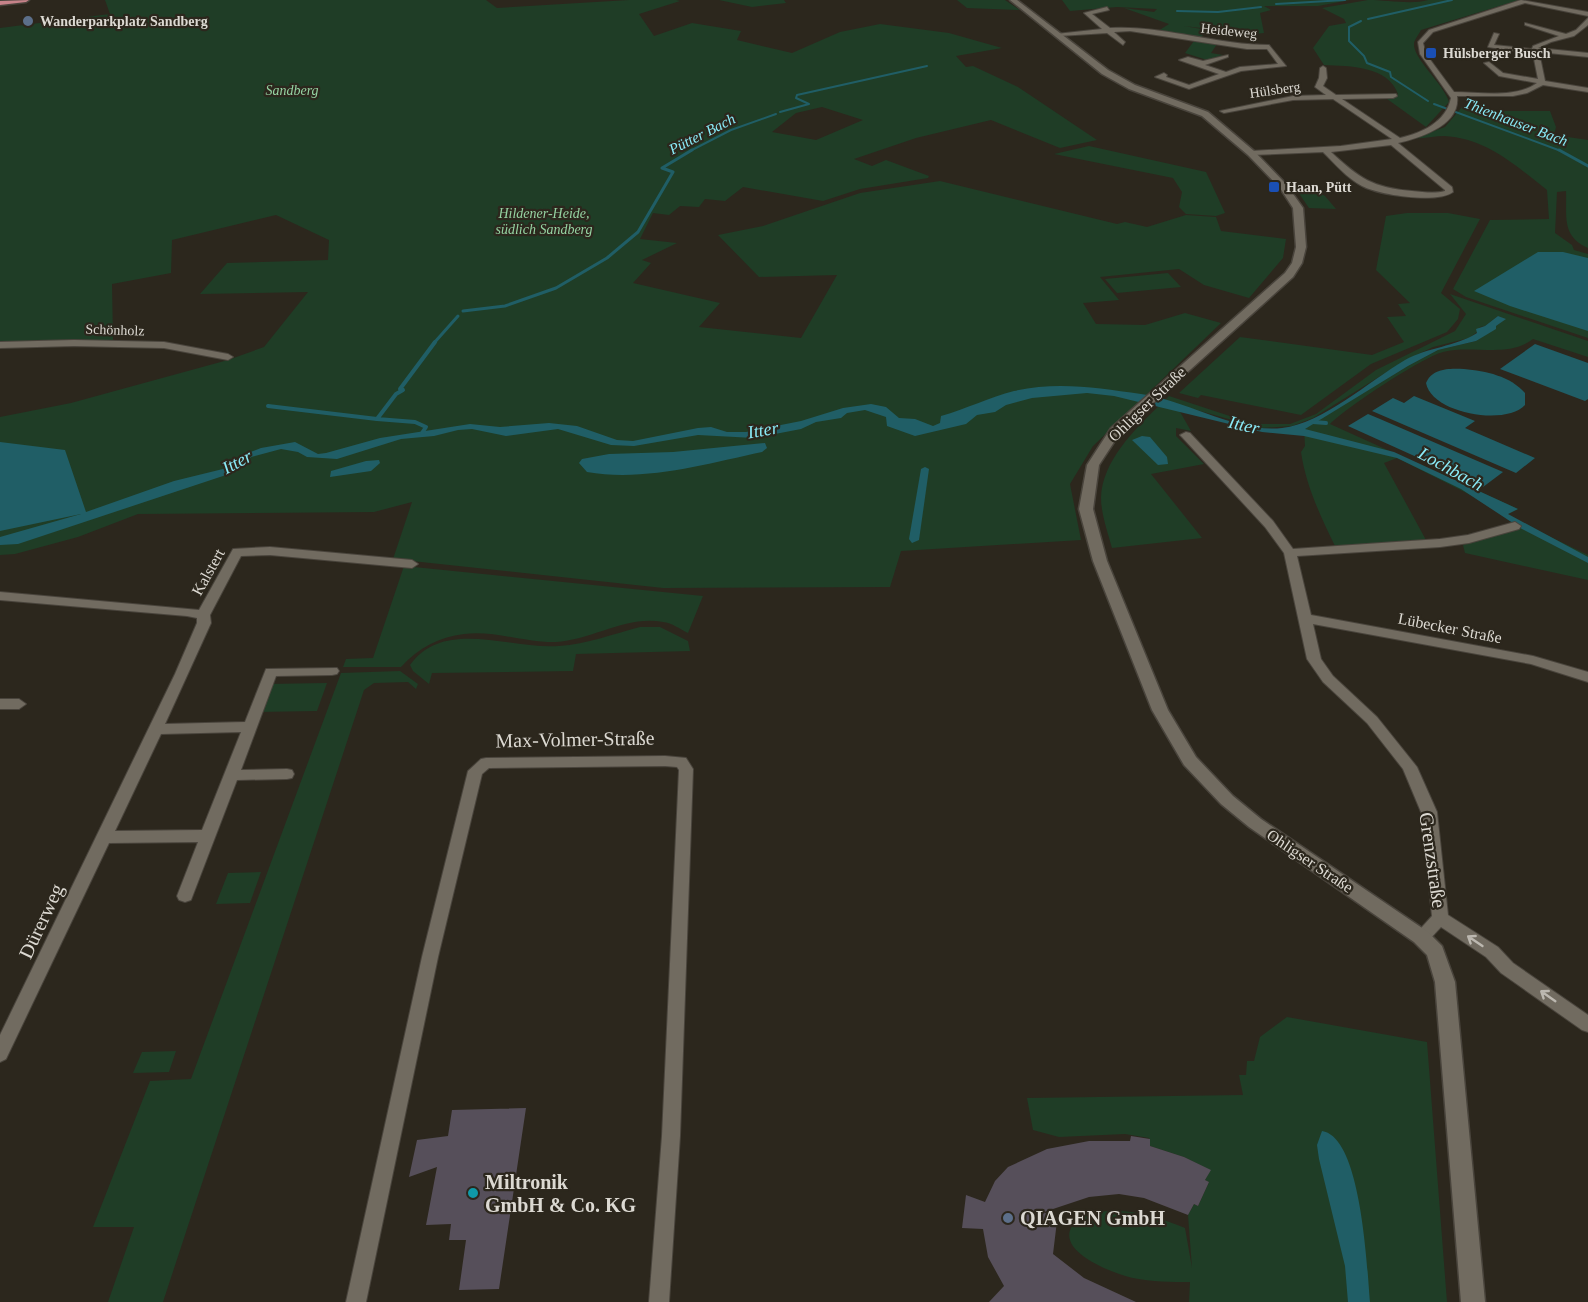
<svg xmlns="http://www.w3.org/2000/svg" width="1588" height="1302" viewBox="0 0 1588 1302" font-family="'Times New Roman',serif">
	<rect width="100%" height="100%" fill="#2c271d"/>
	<g fill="#1f3d26" fill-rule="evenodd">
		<path d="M105 0H486L497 8 629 0H676L680 1 639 14 654 36 692 23 741 31 737 40 792 53 840 32 880 24 949 33 1002 48 956 56 966 67 973 66 1018 87 1097 140 1060 148 991 120 916 138 854 159 872 166 886 160 929 176 928 178 860 189 823 201 743 187 725 201 705 199 699 207 680 206 669 215 653 213 640 239 677 243 642 260 651 263 633 283 720 303 699 327 801 338 837 275 759 277 718 235 763 226 860 193 940 181 1117 224 1125 222 1147 227 1186 215 1216 217 1221 231 1286 239 1283 258 1249 298 1204 285 1179 269 1100 277 1119 300 1083 303 1096 324 1145 325 1185 313 1221 323 1093 446 1070 484 1081 540 901 551 890 587 663 588 393 559 412 502 374 512 138 514 78 537 15 554 0 555V417L71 403 228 360 264 347 308 292 200 294 227 263 328 260 329 240 276 215 172 240 171 273 112 284 113 340 0 342V28L110 14ZM822 107 863 120 816 140 772 132 796 113Z"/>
		<polygon points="719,0 784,0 786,3 752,7"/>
		<polygon points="957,0 1005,0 1020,10 967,8"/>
		<polygon points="1062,0 1350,0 1318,6 1264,6 1271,10 1260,13 1264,33 1253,34 1184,26 1208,30 1199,39 1155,33 1169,24 1124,8 1154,12 1157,9 1117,7 1070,11"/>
		<path d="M1368 0C1387 0 1412 5 1428 0H1519L1421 30C1419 34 1415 39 1414 43 1412 58 1444 84 1449 102L1426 127 1383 96 1395 97 1398 94C1388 66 1350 66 1324 65L1313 48 1329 26 1346 23 1344 19 1322 8Z"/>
		<polygon points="1194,41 1217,44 1211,53 1223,55 1207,60 1185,53"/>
		<path d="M1462 107 1501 111H1550L1556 127 1554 135 1588 140V248C1561 236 1567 216 1566 191L1557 192 1555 233 1572 245 1574 250 1588 254V338L1466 297 1453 289 1490 220 1549 219 1547 190C1515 165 1486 138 1444 136 1434 136 1425 139 1415 138L1445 127Z"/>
		<polygon points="1089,146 1206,172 1225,213 1216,216 1186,214 1179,207 1182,192 1173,178 1054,154"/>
		<polygon points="1316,191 1325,196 1336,209 1309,208 1298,192"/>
		<polygon points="1407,213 1448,213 1480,219 1441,293 1460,309 1458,319 1447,332 1371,364 1301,415 1201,395 1198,398 1179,393 1240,337 1372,355 1404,342 1387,317 1406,316 1398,304 1410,303 1376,270 1386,216"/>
		<polygon points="1168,273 1181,287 1117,293 1105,279"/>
		<path d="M1450 294 1588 341V357L1533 339C1508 359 1473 344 1443 352 1421 358 1347 407 1330 424L1518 509 1508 514 1397 458 1384 463 1426 540 1335 546C1320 515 1306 486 1301 452L1305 446 1304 429 1408 366 1438 350 1476 341 1505 319 1498 316 1485 326 1480 327 1477 332 1469 338 1433 347 1406 360 1313 418 1292 426 1261 428 1164 401 1169 396 1254 424H1290L1316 414 1376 370 1455 331 1466 314Z"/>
		<path d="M1160 405 1179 410 1191 431 1176 428V436L1204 464 1151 474 1202 538 1112 548C1108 533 1101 514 1101 498 1102 461 1135 429 1160 405Z"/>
		<polygon points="1528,526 1588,555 1588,580 1465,553 1463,545"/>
		<path d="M404 566 703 596 688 633C680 629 672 623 663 622 627 615 592 640 556 642 526 643 494 630 464 634 439 637 418 648 401 667H343L346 659 373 658Z"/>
		<path d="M640 627H660L688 641 690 651 576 654 573 671 432 673 429 684 413 671 410 665C444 617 512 650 559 646 587 644 613 634 640 627Z"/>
		<polygon points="400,671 418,684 416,689 408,682 374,683 364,690 163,1302 108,1302 134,1227 93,1227 150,1081 191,1079 341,673"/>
		<polygon points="327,683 317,711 256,712 267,684"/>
		<polygon points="261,872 250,903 216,904 228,873"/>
		<path d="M1287 1017 1427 1042 1447 1302H1189L1190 1282C1171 1282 1152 1282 1133 1278 1112 1273 1047 1249 1077 1220 1111 1201 1152 1215 1185 1228L1192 1268 1188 1215 1194 1204 1198 1206 1209 1182 1205 1180 1210 1170 1184 1157 1150 1146 1149 1138 1125 1134 1059 1137 1033 1130 1027 1098 1243 1095 1239 1075H1246L1247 1061H1254L1260 1037Z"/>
		<polygon points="176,1051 169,1072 133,1073 142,1052"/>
	</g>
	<g fill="#205e66">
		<polygon points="1538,252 1563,252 1588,258 1588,331 1510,306 1474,291"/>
		<path d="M1498 316 1506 319 1496 326V329L1476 341 1438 350 1408 366 1305 429 1394 452 1518 509 1508 514 1588 557V563L1522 529 1461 489 1397 458 1304 436 1262 432 1114 396 1087 393 1032 398 1006 405 995 412 977 415 966 424 915 436 887 426 886 417 865 410 847 413 841 418 816 422 801 429 754 438 698 435 634 446 611 445 558 429 506 436 472 429 458 430 434 436 401 439 337 459 307 457 298 452 281 449 251 457 244 466 223 476 18 544 0 545V537L81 514 0 531V442L65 450 86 512 174 481 227 468 245 454 261 448 295 442 318 454 326 453 380 438 470 424 500 427 549 423 577 426 617 440 633 441 698 428 711 427 727 432H746L801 421 843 408 871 404 886 407 899 418 915 419 933 426 940 423 941 416C966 409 990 397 1014 391 1058 381 1098 388 1141 394 1186 400 1236 433 1282 428 1324 423 1369 381 1405 360 1428 347 1455 347 1477 333L1476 329 1485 326Z"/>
		<polygon points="1535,344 1588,363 1588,399 1585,401 1500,369"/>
		<path d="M1464 369C1486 371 1510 376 1525 393V405C1506 426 1432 414 1426 383 1432 368 1450 368 1464 369Z"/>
		<polygon points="1414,396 1475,421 1465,428 1535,458 1516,473 1372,411 1393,398 1404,403"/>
		<polygon points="1368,414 1380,419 1503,472 1483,487 1348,426"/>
		<polygon points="1142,436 1150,437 1167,457 1168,464 1158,465 1132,440"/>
		<path d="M765 443 767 448 762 452C706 464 644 482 587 472L579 463 582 459 609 454 673 452Z"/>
		<polygon points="379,460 380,463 371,471 330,477 331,471 366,461"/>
		<polygon points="925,467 929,469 919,540 912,543 909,539 921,469"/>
		<path d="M1322 1131C1362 1137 1367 1270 1370 1302H1348L1345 1266 1319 1159 1317 1145Z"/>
	</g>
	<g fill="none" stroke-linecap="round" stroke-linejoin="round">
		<g stroke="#205e66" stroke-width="2">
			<polyline points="1276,4 1345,0"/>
			<polyline points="1177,11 1218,12 1261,7"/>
			<polyline points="1368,19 1452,0"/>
			<polyline points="1361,21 1349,27 1349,41 1364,56 1367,63 1390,72 1391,77 1428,101"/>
			<polyline points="1434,104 1561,151"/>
			<polyline points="780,112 809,104 796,98 797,95 927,66"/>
			<polyline points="690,151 731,130 776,114"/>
		</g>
		<g stroke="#205e66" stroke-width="3">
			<polyline points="1559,150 1588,166"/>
			<polyline points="463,311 505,306 556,288 607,258 638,232 673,172 662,168 692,150"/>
			<polyline points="434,343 458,316"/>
		</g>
		<g stroke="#205e66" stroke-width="4">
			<polyline points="268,406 377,419"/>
			<polyline points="1313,422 1326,423"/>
			<polyline points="422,433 426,427 415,422 377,419 396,394 403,390 400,389 435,342"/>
		</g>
	</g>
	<g fill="#564f5a">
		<polygon points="526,1108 499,1289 459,1290 466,1240 449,1240 451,1224 426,1225 437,1167 409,1177 417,1140 448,1136 452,1110"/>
		<polygon points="1131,1136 1150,1139 1150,1146 1184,1157 1211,1170 1205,1180 1209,1182 1198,1206 1194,1204 1188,1215 1144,1198 1119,1194 1089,1197 1044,1212 1057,1221 1053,1254 1084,1278 1136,1302 989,1302 1004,1286 988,1257 983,1229 962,1228 966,1195 985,1202 995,1181 1008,1167 1047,1149 1089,1141 1130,1141"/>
	</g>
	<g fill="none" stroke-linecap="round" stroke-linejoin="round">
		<g stroke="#49443c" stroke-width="2">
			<g id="street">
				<path d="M1521 0 1588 12V16L1525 3 1433 32 1423 43 1426 54 1454 92C1479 92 1515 99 1537 83L1499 76 1484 63 1489 62 1503 73 1538 79 1533 54 1488 47 1494 33 1499 34 1494 45 1532 49 1533 46 1559 36 1525 25V23L1566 34 1576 30 1588 18V25L1574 36 1551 42 1538 48 1588 53V57L1539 52 1545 81 1588 88V92L1543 85 1527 93 1513 96H1457C1461 125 1420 138 1398 143L1452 187 1453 192C1437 204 1379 195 1362 186 1347 178 1335 164 1323 152L1251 155 1247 153 1251 151 1341 146 1392 139 1333 99 1293 100 1224 113 1220 111 1293 96 1326 95 1315 87 1319 78 1320 68 1323 66 1326 68 1327 78 1323 86 1336 95 1396 94 1397 96 1393 98 1342 99 1400 138C1422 133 1446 122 1451 98L1420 54 1418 42 1429 30ZM1391 145 1445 190V191C1435 194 1423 192 1412 191 1373 188 1359 178 1331 152Z"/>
				<path d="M1107 7 1109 10 1092 14 1110 28C1163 25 1216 45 1269 45L1286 66 1241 71 1189 89 1155 77 1164 73 1167 75 1166 77 1189 85 1219 74 1179 60 1188 57 1203 61 1228 55V57L1205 65 1226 72 1240 67 1278 64 1267 49H1247L1130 31 1114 32 1125 42 1123 45 1107 33 1059 36 1056 34 1102 29 1084 13Z"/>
				<polygon points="74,340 164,342 228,354 233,357 228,360 164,348 74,346 0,348 0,342"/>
				<path d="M1186 432 1190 433 1273 521 1293 549 1440 539 1468 535 1515 522 1521 526 1519 529 1469 543 1440 547 1297 556 1311 615 1533 656 1588 672V682L1531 664 1313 624 1321 659 1333 676 1377 717 1417 767 1437 812 1448 915 1498 947 1513 963 1588 1015V1032L1582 1030 1501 973 1486 957 1441 927C1433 935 1427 946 1415 942L1413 937 1432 916 1421 812 1403 769 1367 723 1323 682 1307 659 1284 553 1265 527 1182 437 1180 435Z"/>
				<path d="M270 547 412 560 418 564 412 568 270 555 241 556 210 615 211 623 165 724 245 722 266 669 337 668 339 671 337 674 332 675 276 676 241 770 287 769 292 770 294 774 292 778 287 779 237 780 191 900 185 902 179 900 177 896 198 842 109 843 6 1059 0 1062V1035L175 674 197 623V618L187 616 0 600V592L199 610 233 549ZM241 732 202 830 115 831 161 734Z"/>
				<polygon points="0,699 19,699 26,704 19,709 0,709"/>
				<polygon points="665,756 686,758 693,769 680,1136 669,1302 649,1302 662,1136 679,770 677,767 665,766 489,768 482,774 438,957 366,1302 346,1302 422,957 468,771 481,759 486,758"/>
			</g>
		</g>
		<g stroke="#49443c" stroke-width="3">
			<polygon id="secondary" points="1010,0 1017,0 1108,70 1135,85 1208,112 1254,151 1286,184 1303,208 1306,247 1302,263 1293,277 1120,433 1099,465 1093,509 1107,561 1168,710 1196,757 1233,796 1261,819 1428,932 1442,946 1455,982 1485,1302 1461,1302 1435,982 1427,955 1414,942 1249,827 1221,804 1184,765 1152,710 1093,561 1079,509 1087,465 1111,428 1285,273 1292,263 1296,247 1293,208 1280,188 1248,155 1202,116 1129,89 1102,74"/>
		</g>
		<g stroke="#49443c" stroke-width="3">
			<polygon id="primary" points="29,0 26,2 0,5 0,1"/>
		</g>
		<use href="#street" fill="#716b60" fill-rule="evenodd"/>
		<use href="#secondary" fill="#716b60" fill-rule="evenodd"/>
		<use href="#primary" fill="#c68289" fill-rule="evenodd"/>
	</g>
	<defs><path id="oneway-shaft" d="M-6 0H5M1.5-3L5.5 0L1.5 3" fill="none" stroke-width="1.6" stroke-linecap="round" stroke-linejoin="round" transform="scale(1.5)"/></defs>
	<g stroke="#bcb8b0">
		<use href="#oneway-shaft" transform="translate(1475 941) rotate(-146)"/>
		<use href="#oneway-shaft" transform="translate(1548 996) rotate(-145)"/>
	</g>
	<g fill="#5c6f8a" stroke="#2c271d" stroke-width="2">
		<circle cx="28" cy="21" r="6"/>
		<circle cx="1008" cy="1218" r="6"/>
	</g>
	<g fill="#1a4fb4" stroke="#2c271d" stroke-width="2">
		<rect x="1425" y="47" width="12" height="12" rx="3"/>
		<rect x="1268" y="181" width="12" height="12" rx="3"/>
	</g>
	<circle fill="#0f9aa8" stroke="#2c271d" stroke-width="2" cx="473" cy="1193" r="6"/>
	<g text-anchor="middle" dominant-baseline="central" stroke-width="4.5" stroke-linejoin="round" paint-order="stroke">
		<g font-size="14" font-weight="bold" fill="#dcd9d2" stroke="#2c271d" text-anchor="start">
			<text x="40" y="21">Wanderparkplatz Sandberg</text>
			<text x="1443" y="53">Hülsberger Busch</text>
			<text x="1286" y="187">Haan, Pütt</text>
		</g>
		<g font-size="14" fill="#dcd9d2" stroke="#2c271d">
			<text transform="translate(1229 31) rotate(6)">Heideweg</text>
			<text transform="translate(1275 90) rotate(-8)">Hülsberg</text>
			<text transform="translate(115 330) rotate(2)">Schönholz</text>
		</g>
		<g font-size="14" font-style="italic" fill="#95d3a2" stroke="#2c271d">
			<text x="292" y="90">Sandberg</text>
			<text x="544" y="213">Hildener-Heide,<tspan x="544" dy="16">südlich Sandberg</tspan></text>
		</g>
		<g font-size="15" font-style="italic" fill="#8aebf8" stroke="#2c271d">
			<text transform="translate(1516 122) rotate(21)">Thienhauser Bach</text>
			<text transform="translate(702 134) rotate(-27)">Pütter Bach</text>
		</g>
		<g font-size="16" fill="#dcd9d2" stroke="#2c271d">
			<text transform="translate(1147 404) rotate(-44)">Ohligser Straße</text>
			<text transform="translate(208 572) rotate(-61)">Kalstert</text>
			<text transform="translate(1450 628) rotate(11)">Lübecker Straße</text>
			<text transform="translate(1310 861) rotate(34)">Ohligser Straße</text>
		</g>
		<g font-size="18" font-style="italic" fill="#8aebf8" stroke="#2c271d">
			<text transform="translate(1244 425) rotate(13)">Itter</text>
			<text transform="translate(763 430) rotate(-10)">Itter</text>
			<text transform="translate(237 462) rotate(-28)">Itter</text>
			<text transform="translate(1451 469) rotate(29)">Lochbach</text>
		</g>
		<g font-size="20" fill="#dcd9d2" stroke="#2c271d">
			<text transform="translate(575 739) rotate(-1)">Max-Volmer-Straße</text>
			<text transform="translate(1433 860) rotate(82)">Grenzstraße</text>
			<text transform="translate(41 921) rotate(-65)">Dürerweg</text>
		</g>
		<g font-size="20" font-weight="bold" fill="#dcd9d2" stroke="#2c271d" text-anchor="start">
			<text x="485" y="1182">Miltronik<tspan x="485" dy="23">GmbH &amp; Co. KG</tspan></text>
			<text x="1020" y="1218">QIAGEN GmbH</text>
		</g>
	</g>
</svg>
